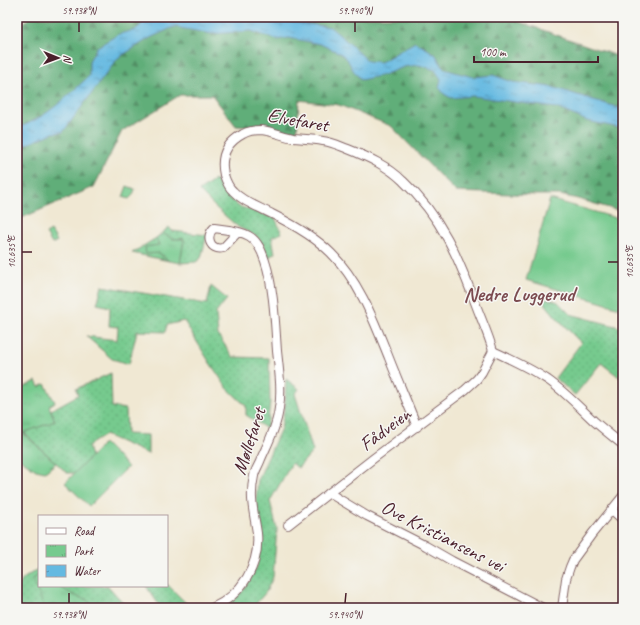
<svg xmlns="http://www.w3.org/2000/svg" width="640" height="625" viewBox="0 0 640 625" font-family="Caveat,sans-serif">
	<defs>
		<pattern id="grass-dots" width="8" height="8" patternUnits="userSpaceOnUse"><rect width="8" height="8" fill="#76ca8e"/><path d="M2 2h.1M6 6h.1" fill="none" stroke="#68ad7b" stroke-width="1.8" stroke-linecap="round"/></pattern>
		<pattern id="forest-firs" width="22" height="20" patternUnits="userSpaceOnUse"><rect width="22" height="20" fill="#60ae79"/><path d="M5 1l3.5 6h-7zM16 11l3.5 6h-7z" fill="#518d63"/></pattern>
		<pattern id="park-tufts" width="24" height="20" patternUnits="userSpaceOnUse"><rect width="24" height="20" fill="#76ca8e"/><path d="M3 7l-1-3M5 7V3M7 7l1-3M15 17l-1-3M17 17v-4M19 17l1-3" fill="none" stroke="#68ad7b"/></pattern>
		<pattern id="water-ripples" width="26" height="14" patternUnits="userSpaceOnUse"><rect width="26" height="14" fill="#65b9e1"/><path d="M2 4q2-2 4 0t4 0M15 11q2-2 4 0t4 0" fill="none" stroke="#5596b7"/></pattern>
	</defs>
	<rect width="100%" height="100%" fill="#f6f6f2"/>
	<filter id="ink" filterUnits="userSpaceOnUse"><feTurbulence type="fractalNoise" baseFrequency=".025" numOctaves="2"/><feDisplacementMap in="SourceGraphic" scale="8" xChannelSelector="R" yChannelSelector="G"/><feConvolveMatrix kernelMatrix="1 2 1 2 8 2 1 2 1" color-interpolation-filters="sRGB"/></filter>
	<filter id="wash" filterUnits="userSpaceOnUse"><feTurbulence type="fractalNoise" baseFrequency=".012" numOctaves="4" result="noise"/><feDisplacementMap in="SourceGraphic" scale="16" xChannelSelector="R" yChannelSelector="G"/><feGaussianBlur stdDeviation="0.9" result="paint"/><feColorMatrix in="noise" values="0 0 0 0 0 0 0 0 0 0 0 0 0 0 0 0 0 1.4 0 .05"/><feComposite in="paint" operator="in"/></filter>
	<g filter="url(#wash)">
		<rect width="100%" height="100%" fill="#f0e8d3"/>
		<g fill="url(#grass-dots)" stroke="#60745c">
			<polygon points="215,180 238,206 275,218 282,233 272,237 275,253 268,258 264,246 256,236 238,227 214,206 199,191"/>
			<polygon points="169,227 172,231 207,235 201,258 196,262 180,263 184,239 173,239 162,233"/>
			<polygon points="156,238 159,245 159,253 169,261 132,253"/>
			<polygon points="102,286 207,304 211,286 227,299 216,313 218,335 233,357 269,358 270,402 267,429 246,415 246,406 227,388 210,363 184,321 167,325 165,332 137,331 129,364 112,359 86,336 117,340 118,327 109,326 110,307 97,304"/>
			<polygon points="544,299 550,299 558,302 570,314 623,328 623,380 601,363 575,395 555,378 581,343 556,317 543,301"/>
			<polygon points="111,373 112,407 126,409 127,434 148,435 148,454 105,435 88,446 91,457 75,473 67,473 23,432 55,421 51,410 78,395 76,389"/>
			<polygon points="286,379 299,389 295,394 313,451 298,468 292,463 270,501 277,529 273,577 266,592 254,606 247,608 225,608 245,588 257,566 261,542 256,501 258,480 281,428 285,405"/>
			<polygon points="39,568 39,586 108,586 128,608 17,608 17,589 23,579"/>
			<polygon points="167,584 191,608 161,608 146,586 167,586"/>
		</g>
		<polygon fill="url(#forest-firs)" stroke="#556652" points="30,17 502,17 511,19 623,58 623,212 578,199 560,195 537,195 456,192 391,126 339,105 299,100 297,131 236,126 212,95 180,95 122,131 94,187 17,220 17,29"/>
		<g fill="url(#park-tufts)" stroke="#60745c">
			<polygon points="127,186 135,189 133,195 129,199 123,197"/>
			<polygon points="51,231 57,241 52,244 46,234"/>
			<polygon points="162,233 173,239 184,239 180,263 169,261 159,253 146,254 145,247 159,245 156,238"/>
			<polygon points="36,381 39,387 45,384 55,402 49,406 55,421 23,433 56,463 45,472 36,470 17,457 17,391"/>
			<polygon points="39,575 39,586 59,586 73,595 87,600 95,608 45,608 32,579"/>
		</g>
		<g fill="#76ca8e" stroke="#60745c">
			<polygon points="550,199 623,220 623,309 526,280"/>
			<polygon points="104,443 128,467 89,506 65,483"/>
		</g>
		<path fill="url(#water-ripples)" stroke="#586c86" d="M146 17H209L223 19 234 17H259L270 20 310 24 330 27 349 43 368 61 381 62 415 42 429 50 436 55 444 69 473 77 493 75 513 82 552 87 623 109V129L620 128 587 121 556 108 473 96 451 98 444 94 439 87 441 79 435 70 419 65 404 67 383 75 361 80 353 70 347 59 340 53 320 44 289 38 277 40 251 31 212 34 174 27 150 38 118 58 63 132 53 133 17 149V128C46 118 67 97 89 76V61L97 47 119 34 135 30 141 25Z"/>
	</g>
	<g filter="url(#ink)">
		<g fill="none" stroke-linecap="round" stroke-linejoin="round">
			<g stroke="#846566" stroke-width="10">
				<g id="minor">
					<path d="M493 351C512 360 530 368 548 380 565 392 579 407 594 421 603 429 613 437 623 445"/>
					<path d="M417 427C408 404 398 381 389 358 374 321 360 282 331 253 315 237 292 224 272 214 259 207 243 202 233 191 228 187 226 181 224 175 220 157 226 143 243 134 248 131 254 130 261 130 272 131 283 136 293 138 303 139 313 139 323 141 332 142 340 146 348 149 368 157 388 166 403 181 442 217 458 257 476 305 482 321 489 336 493 351"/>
					<polyline points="329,493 367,516 426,546 452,561 543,608"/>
					<polyline points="612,510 623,520"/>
					<polyline points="288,525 374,458 465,390 477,379 482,372 493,351"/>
					<path d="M212 608C242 595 260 565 257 533 254 512 249 498 254 476 255 470 259 465 261 459 268 443 277 426 279 408 282 390 279 370 277 351 275 323 274 288 265 261 262 252 258 241 249 236 239 230 225 230 214 228 205 236 210 251 223 248L238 232"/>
					<polyline points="562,608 566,579 570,567 573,560 592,534 623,496"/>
				</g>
			</g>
			<use href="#minor" stroke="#fff" stroke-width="8"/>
		</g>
	</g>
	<path fill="none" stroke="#4a1f2b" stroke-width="1.5" d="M79 32V22M355 32V22M22 252H32M608 262H618M69 603V593M345 603 346 593"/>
	<g text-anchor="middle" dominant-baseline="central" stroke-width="3" stroke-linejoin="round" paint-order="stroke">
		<g font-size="20" fill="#4a1f2b" stroke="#f6f6f2">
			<text transform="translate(298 120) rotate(10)">Elvefaret</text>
			<text transform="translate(385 429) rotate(-37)">Fådveien</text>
			<text transform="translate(249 441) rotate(-72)">Møllefaret</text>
			<text transform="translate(443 536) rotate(27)">Ove Kristiansens vei</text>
		</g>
		<g font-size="21" font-weight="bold" fill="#7c4b50" stroke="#f6f6f2">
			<text x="519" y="294">Nedre Luggerud</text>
		</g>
	</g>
	<rect width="640" height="625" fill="none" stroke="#f6f6f2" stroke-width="44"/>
	<rect x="38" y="515" width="130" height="72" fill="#f6f6f2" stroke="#b1a0a2"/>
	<rect x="46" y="528" width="20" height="6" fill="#ffffff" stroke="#b1a0a2"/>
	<text x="74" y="535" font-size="12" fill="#4a1f2b">Road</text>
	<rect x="46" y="545" width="20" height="12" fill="url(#park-tufts)" stroke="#b1a0a2"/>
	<text x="74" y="555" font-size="12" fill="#4a1f2b">Park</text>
	<rect x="46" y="565" width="20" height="12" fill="url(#water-ripples)" stroke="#b1a0a2"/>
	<text x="74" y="575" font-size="12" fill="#4a1f2b">Water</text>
	<g transform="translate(58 58) rotate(91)" stroke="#f6f6f2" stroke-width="3" paint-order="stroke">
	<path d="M0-3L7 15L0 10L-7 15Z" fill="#4a1f2b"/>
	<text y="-6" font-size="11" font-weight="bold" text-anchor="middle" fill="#4a1f2b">N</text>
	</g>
	<path d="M474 56v6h124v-6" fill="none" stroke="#4a1f2b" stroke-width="2"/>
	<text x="480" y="56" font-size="12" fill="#4a1f2b" stroke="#f6f6f2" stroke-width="3" paint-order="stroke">100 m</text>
	<rect x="22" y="22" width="596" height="581" fill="none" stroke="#4a1f2b" stroke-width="1.5"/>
	<g font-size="10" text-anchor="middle" fill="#4a1f2b">
		<text x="79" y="14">59.938°N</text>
		<text x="355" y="14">59.940°N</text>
		<text transform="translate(11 252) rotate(-90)" y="4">10.635°E</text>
		<text transform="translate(629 262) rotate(-90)" y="4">10.635°E</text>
		<text x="69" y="618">59.938°N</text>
		<text x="345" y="618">59.940°N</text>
	</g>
</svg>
